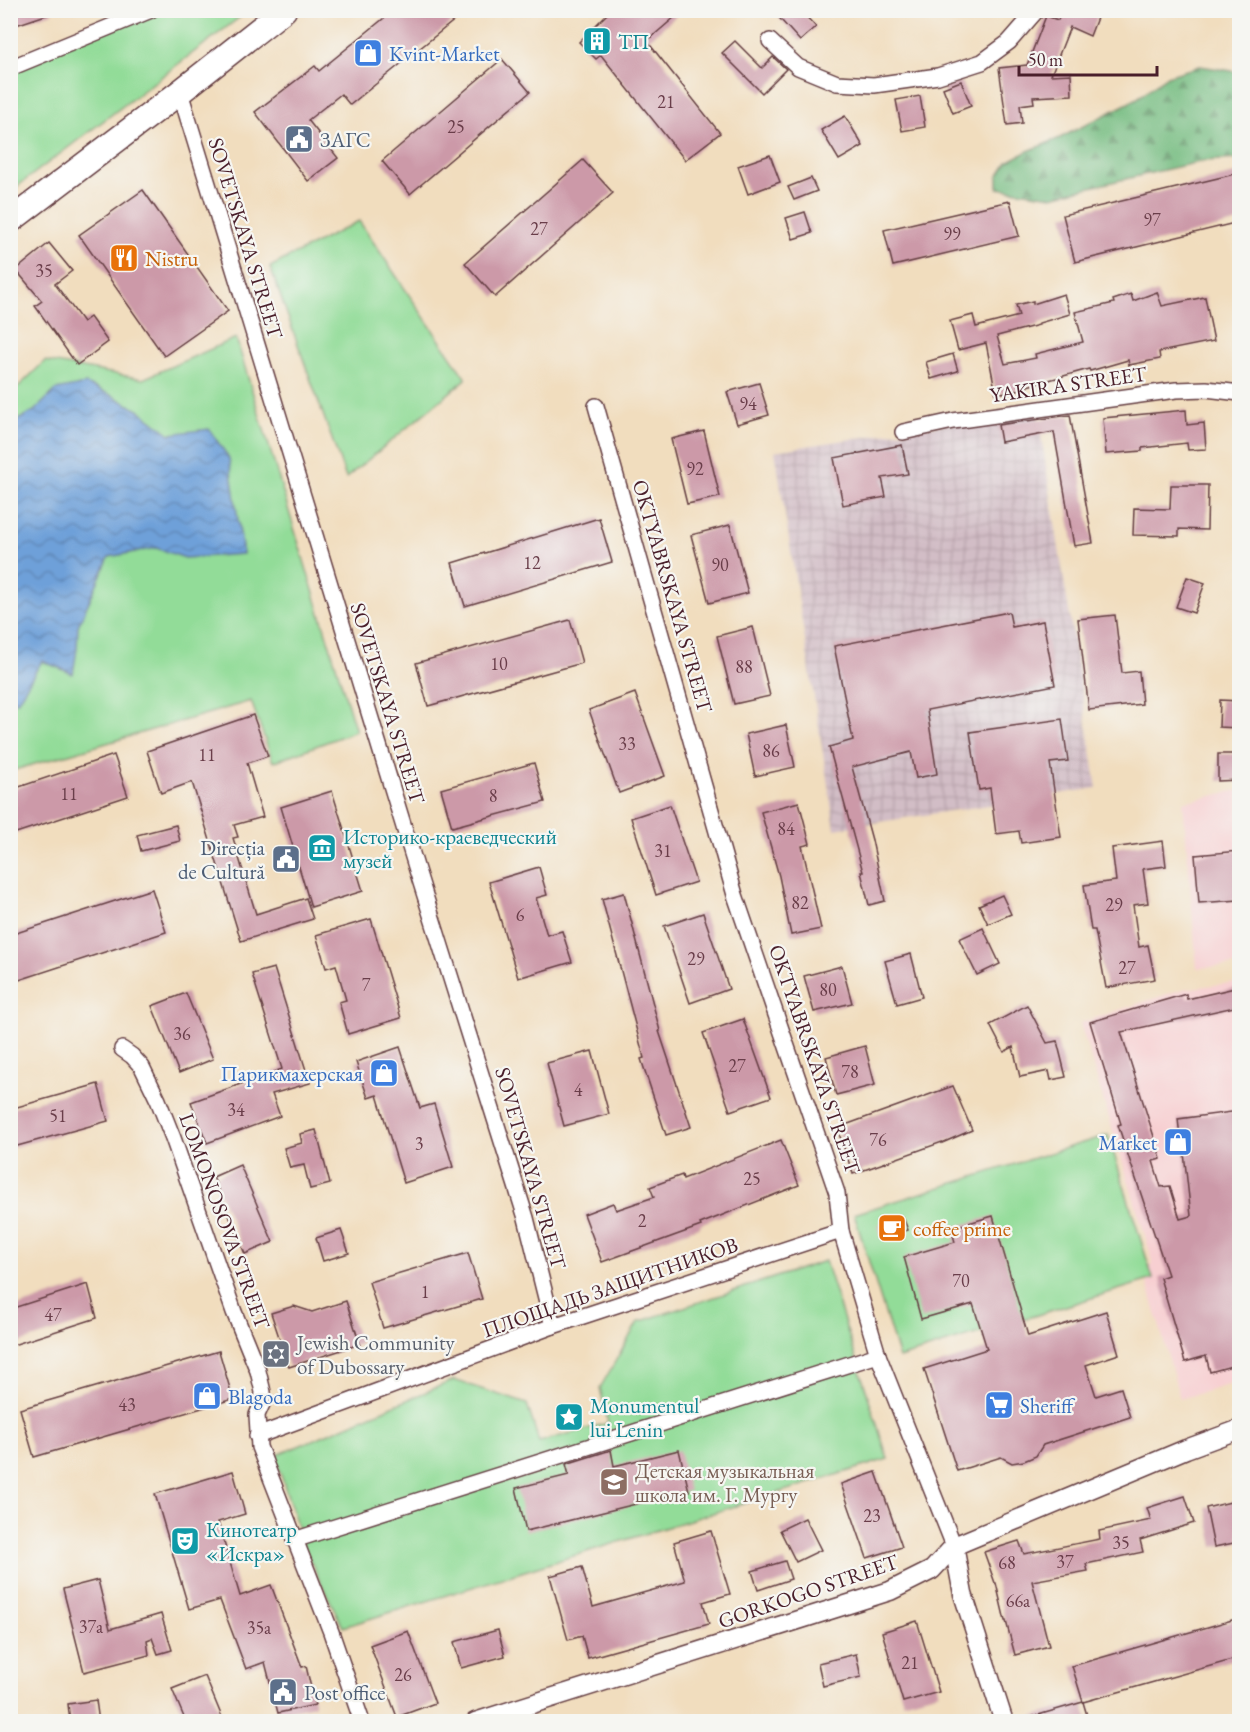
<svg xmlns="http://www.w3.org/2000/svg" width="1250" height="1732" viewBox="0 0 1250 1732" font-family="'EB Garamond',serif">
	<defs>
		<pattern id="industrial-grid" width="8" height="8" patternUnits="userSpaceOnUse" patternTransform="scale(1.5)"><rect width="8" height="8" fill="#d2bdc6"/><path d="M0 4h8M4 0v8" fill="none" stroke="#b6a2aa"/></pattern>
		<pattern id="forest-firs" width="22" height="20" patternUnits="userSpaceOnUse" patternTransform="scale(1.5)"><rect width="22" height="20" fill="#75bc80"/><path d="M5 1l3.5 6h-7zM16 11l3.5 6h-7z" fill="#629869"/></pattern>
		<pattern id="water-waves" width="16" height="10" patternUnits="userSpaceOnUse" patternTransform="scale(1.5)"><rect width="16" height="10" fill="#6ea0d9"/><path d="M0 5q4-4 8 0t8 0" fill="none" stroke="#5c82b0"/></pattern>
	</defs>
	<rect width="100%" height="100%" fill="#f6f6f2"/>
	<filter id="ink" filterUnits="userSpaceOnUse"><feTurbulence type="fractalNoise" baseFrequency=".0167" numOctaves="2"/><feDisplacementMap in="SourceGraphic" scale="12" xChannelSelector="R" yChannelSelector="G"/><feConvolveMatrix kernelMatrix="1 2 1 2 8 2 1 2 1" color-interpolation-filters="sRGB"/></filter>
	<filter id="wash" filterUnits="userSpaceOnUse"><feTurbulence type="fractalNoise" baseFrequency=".008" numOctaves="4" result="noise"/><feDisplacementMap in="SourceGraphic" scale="24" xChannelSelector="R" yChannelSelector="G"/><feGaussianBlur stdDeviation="1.35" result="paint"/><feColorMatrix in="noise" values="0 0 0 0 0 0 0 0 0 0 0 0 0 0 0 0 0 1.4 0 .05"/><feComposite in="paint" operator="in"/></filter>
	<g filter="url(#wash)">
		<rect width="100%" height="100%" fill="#f1ddbe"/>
		<g fill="#f7cfd1">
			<polygon points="1239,790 1239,965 1197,968 1183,802"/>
			<polygon points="1239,982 1239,1382 1180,1399 1146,1278 1153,1262 1080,1023 1183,989"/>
		</g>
		<polygon fill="url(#industrial-grid)" points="1037,410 1097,788 835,829 775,451"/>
		<polygon fill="url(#forest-firs)" stroke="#606e56" stroke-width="1.5" points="1200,66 1238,72 1239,74 1239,159 1203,161 1052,196 998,188 998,176 1007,162 1028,151 1060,138 1136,99 1167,76"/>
		<g fill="#92dc98" stroke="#6e7e62" stroke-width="1.5">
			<polygon points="136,11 248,11 11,191 11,62"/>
			<polygon points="359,221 466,379 346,478 270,267"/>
			<polygon points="236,338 356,731 273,762 251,701 11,771 11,394 45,361 143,379"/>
			<polygon points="1108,1135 1153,1279 899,1358 854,1214"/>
			<polygon points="825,1261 888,1459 343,1627 304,1548 275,1456 454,1380 527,1404 539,1442 608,1423 600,1388 638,1322"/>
		</g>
		<polygon fill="url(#water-waves)" stroke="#5c6082" stroke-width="1.5" points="86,384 113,396 140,411 170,434 209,429 229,458 243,554 185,558 156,548 109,557 78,626 77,649 73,674 42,661 17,702 11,701 11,424 34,411 56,390"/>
		<g id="blocks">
			<g fill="#cc99a8">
				<polygon points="10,10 52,10 52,13 10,27"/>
				<polygon points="394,10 467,10 350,105 341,94 308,120 338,158 308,181 255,112 315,66 319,71"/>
				<polygon points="611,10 683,10 647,41 720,133 685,160 601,55 596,59 579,42"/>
				<polygon points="772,10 800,10 816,27 800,41"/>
				<polygon points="1062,10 1100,10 1090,36 1070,27 1051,75 1071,74 1072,95 1033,97 1034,103 1020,105 1022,123 1007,125 999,68 1027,65 1046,16 1058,20"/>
				<polygon points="735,41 762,68 773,57 786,69 762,93 722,53"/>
				<polygon points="502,59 530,92 410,194 382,161"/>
				<polygon points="961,81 971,106 953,113 943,88"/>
				<polygon points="920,96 925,127 902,131 896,100"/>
				<polygon points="845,116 863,146 839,160 821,130"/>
				<polygon points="770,155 780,182 748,194 738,166"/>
				<polygon points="583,160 613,193 495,297 465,263"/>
				<polygon points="1239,173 1239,222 1075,262 1063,215"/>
				<polygon points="811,178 817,191 794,200 788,187"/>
				<polygon points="143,190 228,311 164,356 79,235"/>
				<polygon points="1010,201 1019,236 893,266 884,230"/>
				<polygon points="805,212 812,233 793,239 786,218"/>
				<polygon points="49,243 72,271 55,284 83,322 90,317 108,342 77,365 35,306 42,301 16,270"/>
				<polygon points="1157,292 1162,306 1205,297 1214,341 1159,352 1160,359 1129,365 1128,360 1090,371 1089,369 1027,386 1027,388 996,394 986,343 958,350 950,321 973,315 976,327 1019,316 1016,305 1033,301 1033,304 1064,294 1070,314 1039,323 1039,325 997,336 1005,364 1036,358 1035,354 1083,342 1075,312 1114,303 1113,300 1131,294 1133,301"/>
				<polygon points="953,354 958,371 931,379 926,362"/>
				<polygon points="759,383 769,415 737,424 727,392"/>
				<polygon points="1186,410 1187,425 1204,423 1206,449 1188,450 1187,443 1142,448 1142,451 1106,454 1103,418"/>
				<polygon points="1070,415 1093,543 1074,546 1054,432 1001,442 998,425"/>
				<polygon points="704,431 720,497 687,504 671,439"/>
				<polygon points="902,445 908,474 882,478 886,497 843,505 834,458"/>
				<polygon points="1171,485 1208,485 1207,530 1179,529 1179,536 1133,535 1134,508 1170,509"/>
				<polygon points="599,518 612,562 465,606 452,563"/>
				<polygon points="730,525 748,593 709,603 691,535"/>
				<polygon points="1187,577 1205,583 1194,613 1176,607"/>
				<polygon points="1009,612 1012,627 1043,621 1055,685 927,710 937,774 916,778 911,752 852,767 872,840 885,901 869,905 861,872 863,872 829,747 853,740 834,646"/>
				<polygon points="1115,615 1122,673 1139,671 1142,704 1089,710 1078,619"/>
				<polygon points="570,620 582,663 428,706 416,663"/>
				<polygon points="753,627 770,696 734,704 717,636"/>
				<polygon points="635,693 665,776 619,793 589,710"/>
				<polygon points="1220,700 1239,701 1239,728 1219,727"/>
				<polygon points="253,715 268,756 247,763 263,817 234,825 238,837 233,838 256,914 306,898 313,919 241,941 192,782 161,793 147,751"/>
				<polygon points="1062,719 1068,761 1050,763 1061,837 1021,843 1019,831 996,834 990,788 979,790 970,732"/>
				<polygon points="786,725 795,767 755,776 746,734"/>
				<polygon points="1218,754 1239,754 1239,780 1218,781"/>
				<polygon points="114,755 128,796 10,835 10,790"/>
				<polygon points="534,763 545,802 452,827 441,789"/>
				<polygon points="332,791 363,891 311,907 281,807"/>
				<polygon points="799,802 810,844 802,846 821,929 791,935 779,876 761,812"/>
				<polygon points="670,805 696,882 656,895 631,818"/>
				<polygon points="176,825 180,841 141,851 137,835"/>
				<polygon points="1163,841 1166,866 1143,869 1148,903 1133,905 1139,947 1148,945 1155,979 1106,988 1095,930 1091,930 1084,885 1116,881 1112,848"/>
				<polygon points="1239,851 1239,900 1199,903 1195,855"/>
				<polygon points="539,867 547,895 536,898 547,935 562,931 572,962 518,978 489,882"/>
				<polygon points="152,889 166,932 10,983 10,935"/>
				<polygon points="624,893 660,1031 659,1031 691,1127 666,1135 641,1059 644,1058 602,899"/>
				<polygon points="1002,895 1011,914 988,924 979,905"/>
				<polygon points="703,913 729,989 690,1003 664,926"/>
				<polygon points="371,919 401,1018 348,1034 339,1002 346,1000 336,965 326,968 316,935"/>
				<polygon points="983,928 1000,964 977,975 959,939"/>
				<polygon points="911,954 922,997 897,1004 885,961"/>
				<polygon points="842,966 852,1003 814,1012 804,976"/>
				<polygon points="274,968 310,1083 272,1094 280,1116 207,1143 191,1102 282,1069 252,974"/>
				<polygon points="1239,987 1239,1006 1121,1032 1161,1159 1153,1161 1161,1187 1170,1186 1180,1219 1191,1216 1184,1153 1182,1154 1178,1119 1239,1111 1239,1129 1236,1129 1239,1161 1239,1364 1210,1372 1206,1356 1185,1362 1160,1278 1168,1275 1118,1125 1121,1124 1090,1022 1186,994 1187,999"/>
				<polygon points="186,993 213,1059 179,1073 152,1006"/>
				<polygon points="1027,1005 1047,1043 1057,1041 1066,1077 1051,1080 1049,1071 1020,1077 1013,1047 1004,1052 990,1025"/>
				<polygon points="743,1019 771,1097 730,1111 703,1033"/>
				<polygon points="865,1046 875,1085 836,1095 826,1057"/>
				<polygon points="400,1047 420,1108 434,1104 453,1167 404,1183 377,1095 368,1098 356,1062"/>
				<polygon points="592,1051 609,1114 564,1126 547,1063"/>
				<polygon points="98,1084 108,1121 10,1148 10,1109"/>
				<polygon points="953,1086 972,1130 942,1143 942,1142 853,1174 837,1128"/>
				<polygon points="316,1130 330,1184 310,1189 304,1165 290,1168 284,1148 302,1143 300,1134"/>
				<polygon points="781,1140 799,1185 700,1224 701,1226 602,1262 584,1214 613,1203 616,1210 654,1197 650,1187 682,1175 683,1179"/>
				<polygon points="240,1165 273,1242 245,1254 213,1177"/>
				<polygon points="993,1216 1028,1336 1106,1311 1119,1354 1086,1365 1096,1396 1121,1388 1130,1417 1043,1445 1036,1456 1024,1461 1012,1463 1001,1457 957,1471 924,1369 987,1349 973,1304 921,1319 904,1257 955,1242 951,1228"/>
				<polygon points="903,1217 908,1230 882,1238 877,1225"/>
				<polygon points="341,1230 349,1253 323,1261 316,1238"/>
				<polygon points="468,1253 482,1299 383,1328 369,1282"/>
				<polygon points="88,1284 97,1318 10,1346 10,1309"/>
				<polygon points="346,1301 360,1344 289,1367 271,1313 294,1306 312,1312"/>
				<polygon points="219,1351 233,1399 34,1457 20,1409"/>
				<polygon points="611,1450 614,1466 679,1450 689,1491 526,1531 516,1488 569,1475 566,1464"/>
				<polygon points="233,1471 245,1514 218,1522 240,1596 271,1585 302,1667 306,1666 315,1705 278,1713 265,1662 246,1669 220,1600 189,1609 155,1494"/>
				<polygon points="876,1472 902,1547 867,1558 841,1484"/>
				<polygon points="1185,1496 1194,1523 1140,1540 1143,1552 1086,1564 1088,1571 1032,1581 1049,1646 1015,1655 1006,1621 1005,1621 996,1583 995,1583 984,1552 1019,1541 1024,1554 1100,1539 1099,1531 1151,1520 1147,1508"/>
				<polygon points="1239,1500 1239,1542 1214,1547 1206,1508"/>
				<polygon points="805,1518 821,1550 796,1562 780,1530"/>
				<polygon points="711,1531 730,1594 703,1602 709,1624 588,1658 582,1636 568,1640 550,1576 582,1567 593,1607 685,1581 674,1542"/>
				<polygon points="785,1561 791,1579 758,1590 752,1571"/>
				<polygon points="98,1580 110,1629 161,1614 172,1650 158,1654 152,1638 147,1640 149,1655 84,1672 63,1589"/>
				<polygon points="1239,1618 1239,1658 1083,1702 1072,1666"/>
				<polygon points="917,1621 939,1692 903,1702 882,1632"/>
				<polygon points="498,1630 505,1656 461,1668 454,1642"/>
				<polygon points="408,1631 435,1703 397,1717 370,1645"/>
				<polygon points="856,1654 861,1677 823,1686 818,1663"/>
				<polygon points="205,1676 224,1722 186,1722 172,1689"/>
				<polygon points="96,1700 99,1722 70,1722 68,1704"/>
				<polygon points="1083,1702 1089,1722 1031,1722 1031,1717"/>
			</g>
		</g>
	</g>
	<g filter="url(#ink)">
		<use href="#blocks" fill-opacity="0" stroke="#633c41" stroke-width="1.5"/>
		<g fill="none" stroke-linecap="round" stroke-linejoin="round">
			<g stroke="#633c41" stroke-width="18">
				<g id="minor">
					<polyline points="770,41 798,67 837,83 874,85 938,76 982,62 1009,42 1037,10"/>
					<polyline points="10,68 151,10"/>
					<polyline points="180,92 417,870 526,1218 553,1326"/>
					<polyline points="596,406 735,895 837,1193 841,1231 878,1355 954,1546"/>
					<polyline points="903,432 953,421 1176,390 1206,389 1240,393"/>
					<polyline points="122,1049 132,1056 142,1067 158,1100 173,1138 234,1312 258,1371 263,1392 262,1404 257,1415 259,1447 331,1632 362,1722"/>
					<polyline points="257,1436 553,1326 841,1231"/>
					<polyline points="294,1540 878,1355"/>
				</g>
			</g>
			<g stroke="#633c41" stroke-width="21">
				<g id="tertiary">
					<polyline points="954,1546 963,1594 1004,1722"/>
					<polyline points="475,1722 890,1591 932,1570 954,1546 1186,1449 1240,1429"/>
				</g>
			</g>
			<g stroke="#633c41" stroke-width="27">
				<polyline id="trunk" points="10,221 180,92 284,10"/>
			</g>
			<use href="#minor" stroke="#fff" stroke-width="15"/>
			<use href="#tertiary" stroke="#fff" stroke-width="18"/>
			<use href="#trunk" stroke="#fff" stroke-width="24"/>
		</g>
	</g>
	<defs>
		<g id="building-square" transform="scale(1.5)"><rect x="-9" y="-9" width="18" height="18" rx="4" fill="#0f9aa8" stroke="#f6f6f2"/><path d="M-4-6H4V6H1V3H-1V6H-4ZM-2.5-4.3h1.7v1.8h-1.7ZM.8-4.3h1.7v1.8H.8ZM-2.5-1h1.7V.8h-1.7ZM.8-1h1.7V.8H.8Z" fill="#fff"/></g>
		<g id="shop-square" transform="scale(1.5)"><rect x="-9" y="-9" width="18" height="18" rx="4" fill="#3f7fe0" stroke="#f6f6f2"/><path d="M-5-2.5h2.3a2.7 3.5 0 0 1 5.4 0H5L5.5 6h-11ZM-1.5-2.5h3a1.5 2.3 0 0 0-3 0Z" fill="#fff"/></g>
		<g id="civic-square" transform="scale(1.5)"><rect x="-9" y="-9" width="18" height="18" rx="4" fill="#5c6f8a" stroke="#f6f6f2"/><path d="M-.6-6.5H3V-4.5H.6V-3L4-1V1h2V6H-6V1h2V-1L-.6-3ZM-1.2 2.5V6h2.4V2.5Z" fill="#fff"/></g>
		<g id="restaurant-square" transform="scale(1.5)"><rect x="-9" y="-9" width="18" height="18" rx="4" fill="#e8710a" stroke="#f6f6f2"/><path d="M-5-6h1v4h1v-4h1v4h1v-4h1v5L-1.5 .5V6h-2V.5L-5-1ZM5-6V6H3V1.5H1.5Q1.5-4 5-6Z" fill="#fff"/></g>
		<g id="museum-square" transform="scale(1.5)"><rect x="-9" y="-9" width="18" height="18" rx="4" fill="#0f9aa8" stroke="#f6f6f2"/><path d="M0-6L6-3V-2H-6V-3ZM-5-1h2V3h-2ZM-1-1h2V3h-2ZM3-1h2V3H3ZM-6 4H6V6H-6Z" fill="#fff"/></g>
		<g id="cafe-square" transform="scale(1.5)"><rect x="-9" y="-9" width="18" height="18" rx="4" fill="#e8710a" stroke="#f6f6f2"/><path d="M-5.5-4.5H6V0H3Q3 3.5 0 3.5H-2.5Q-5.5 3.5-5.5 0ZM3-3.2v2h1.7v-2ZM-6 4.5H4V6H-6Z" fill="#fff"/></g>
		<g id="synagogue-square" transform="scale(1.5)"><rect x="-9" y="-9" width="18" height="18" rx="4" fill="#6b7280" stroke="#f6f6f2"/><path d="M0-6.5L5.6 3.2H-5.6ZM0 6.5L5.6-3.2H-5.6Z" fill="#fff"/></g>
		<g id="supermarket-square" transform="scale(1.5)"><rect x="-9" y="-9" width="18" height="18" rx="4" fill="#3f7fe0" stroke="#f6f6f2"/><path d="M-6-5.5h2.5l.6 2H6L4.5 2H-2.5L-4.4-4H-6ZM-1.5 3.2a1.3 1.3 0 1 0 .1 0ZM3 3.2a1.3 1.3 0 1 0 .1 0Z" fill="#fff"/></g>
		<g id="sight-square" transform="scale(1.5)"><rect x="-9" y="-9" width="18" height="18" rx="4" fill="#0f9aa8" stroke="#f6f6f2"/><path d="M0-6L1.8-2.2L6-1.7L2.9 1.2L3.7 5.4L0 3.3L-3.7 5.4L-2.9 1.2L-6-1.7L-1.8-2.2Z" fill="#fff"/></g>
		<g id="school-square" transform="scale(1.5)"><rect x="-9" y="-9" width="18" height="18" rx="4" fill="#8d6e63" stroke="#f6f6f2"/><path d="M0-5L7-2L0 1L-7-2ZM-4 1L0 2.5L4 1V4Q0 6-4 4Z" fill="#fff"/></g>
		<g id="theatre-square" transform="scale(1.5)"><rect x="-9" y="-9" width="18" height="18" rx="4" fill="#0f9aa8" stroke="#f6f6f2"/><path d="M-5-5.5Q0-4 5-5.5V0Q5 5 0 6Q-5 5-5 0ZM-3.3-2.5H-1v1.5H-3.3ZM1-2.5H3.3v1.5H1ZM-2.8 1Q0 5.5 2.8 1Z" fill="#fff"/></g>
	</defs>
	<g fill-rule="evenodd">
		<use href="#building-square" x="597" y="41"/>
		<use href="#shop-square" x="368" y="53"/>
		<use href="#civic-square" x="299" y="139"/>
		<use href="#restaurant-square" x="124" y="258"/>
		<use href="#museum-square" x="322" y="848"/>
		<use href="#civic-square" x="286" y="859"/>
		<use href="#shop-square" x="384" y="1073"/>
		<use href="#shop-square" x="1178" y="1142"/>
		<use href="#cafe-square" x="892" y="1228"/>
		<use href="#synagogue-square" x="276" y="1354"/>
		<use href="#shop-square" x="207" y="1396"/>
		<use href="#supermarket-square" x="999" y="1405"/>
		<use href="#sight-square" x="569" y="1417"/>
		<use href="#school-square" x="614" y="1482"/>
		<use href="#theatre-square" x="185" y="1541"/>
		<use href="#civic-square" x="283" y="1692"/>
	</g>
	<g text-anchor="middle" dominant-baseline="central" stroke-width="4.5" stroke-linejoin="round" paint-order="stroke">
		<g font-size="18" fill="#6a3e4a">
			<text x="666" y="101">21</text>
			<text x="456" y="126">25</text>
			<text x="1152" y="219">97</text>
			<text x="539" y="228">27</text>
			<text x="952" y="233">99</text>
			<text x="44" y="270">35</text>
			<text x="748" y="403">94</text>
			<text x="695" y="468">92</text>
			<text x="532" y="562">12</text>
			<text x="720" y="564">90</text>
			<text x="499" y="663">10</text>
			<text x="744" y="666">88</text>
			<text x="627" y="743">33</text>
			<text x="771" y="750">86</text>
			<text x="207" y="754">11</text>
			<text x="69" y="793">11</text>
			<text x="493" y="795">8</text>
			<text x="786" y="828">84</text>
			<text x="663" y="850">31</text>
			<text x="800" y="902">82</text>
			<text x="1114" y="904">29</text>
			<text x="520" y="914">6</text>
			<text x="696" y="958">29</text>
			<text x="1127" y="967">27</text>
			<text x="366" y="984">7</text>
			<text x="828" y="989">80</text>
			<text x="182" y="1033">36</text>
			<text x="737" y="1065">27</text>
			<text x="850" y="1071">78</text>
			<text x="578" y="1089">4</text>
			<text x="236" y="1109">34</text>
			<text x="58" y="1115">51</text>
			<text x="878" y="1139">76</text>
			<text x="419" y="1143">3</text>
			<text x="752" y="1178">25</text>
			<text x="642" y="1220">2</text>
			<text x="961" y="1280">70</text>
			<text x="425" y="1291">1</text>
			<text x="53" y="1314">47</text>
			<text x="127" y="1404">43</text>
			<text x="872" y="1515">23</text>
			<text x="1121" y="1542">35</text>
			<text x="1065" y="1561">37</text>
			<text x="1007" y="1562">68</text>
			<text x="1018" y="1600">66а</text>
			<text x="91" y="1626">37а</text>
			<text x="259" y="1627">35а</text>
			<text x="910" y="1662">21</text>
			<text x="403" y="1674">26</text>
		</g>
		<g font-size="21" fill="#0d838f" stroke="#f6f6f2" text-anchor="start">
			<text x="618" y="41">ТП</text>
			<text x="343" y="836">Историко-краеведческий<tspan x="343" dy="24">музей</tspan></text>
			<text x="590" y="1405">Monumentul<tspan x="590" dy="24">lui Lenin</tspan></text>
			<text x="206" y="1529">Кинотеатр<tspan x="206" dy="24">«Искра»</tspan></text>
		</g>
		<g font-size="21" fill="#366cbe" stroke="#f6f6f2" text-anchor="start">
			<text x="389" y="53">Kvint-Market</text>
			<text x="363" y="1073" text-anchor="end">Парикмахерская</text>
			<text x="1157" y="1142" text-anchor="end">Market</text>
			<text x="228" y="1396">Blagoda</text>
			<text x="1020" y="1405">Sheriff</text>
		</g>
		<g font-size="21" fill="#4e5e75" stroke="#f6f6f2" text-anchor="start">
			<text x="320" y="139">ЗАГС</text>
			<text x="265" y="847" text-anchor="end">Direcția<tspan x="265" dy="24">de Cultură</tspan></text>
			<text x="304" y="1692">Post office</text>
		</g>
		<g font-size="21" fill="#4a1f2b" stroke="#f6f6f2">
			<text transform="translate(246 238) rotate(73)">SOVETSKAYA STREET</text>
			<text transform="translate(1068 384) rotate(-8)">YAKIRA STREET</text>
			<text transform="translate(673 596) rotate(74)">OKTYABRSKAYA STREET</text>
			<text transform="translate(388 703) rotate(73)">SOVETSKAYA STREET</text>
			<text transform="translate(815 1059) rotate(71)">OKTYABRSKAYA STREET</text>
			<text transform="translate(531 1168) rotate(74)">SOVETSKAYA STREET</text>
			<text transform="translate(225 1221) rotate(70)">LOMONOSOVA STREET</text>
			<text transform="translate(610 1287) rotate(-19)">ПЛОЩАДЬ ЗАЩИТНИКОВ</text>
			<text transform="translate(808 1591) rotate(-19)">GORKOGO STREET</text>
		</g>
		<g font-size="21" fill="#c56008" stroke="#f6f6f2" text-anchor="start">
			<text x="145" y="258">Nistru</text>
			<text x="913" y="1228">coffee prime</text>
		</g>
		<g font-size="21" fill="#5b616d" stroke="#f6f6f2" text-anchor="start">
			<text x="297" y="1342">Jewish Community<tspan x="297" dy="24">of Dubossary</tspan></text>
		</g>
		<g font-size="21" fill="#785e54" stroke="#f6f6f2" text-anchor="start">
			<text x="635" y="1470">Детская музыкальная<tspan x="635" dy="24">школа им. Г. Мургу</tspan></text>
		</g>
	</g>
	<rect width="1250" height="1732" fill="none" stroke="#f6f6f2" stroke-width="36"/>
	<path d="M1019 66v9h138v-9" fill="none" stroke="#4a1f2b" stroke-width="3"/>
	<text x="1028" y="66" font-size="18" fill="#4a1f2b" stroke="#f6f6f2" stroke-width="4.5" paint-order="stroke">50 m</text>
</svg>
